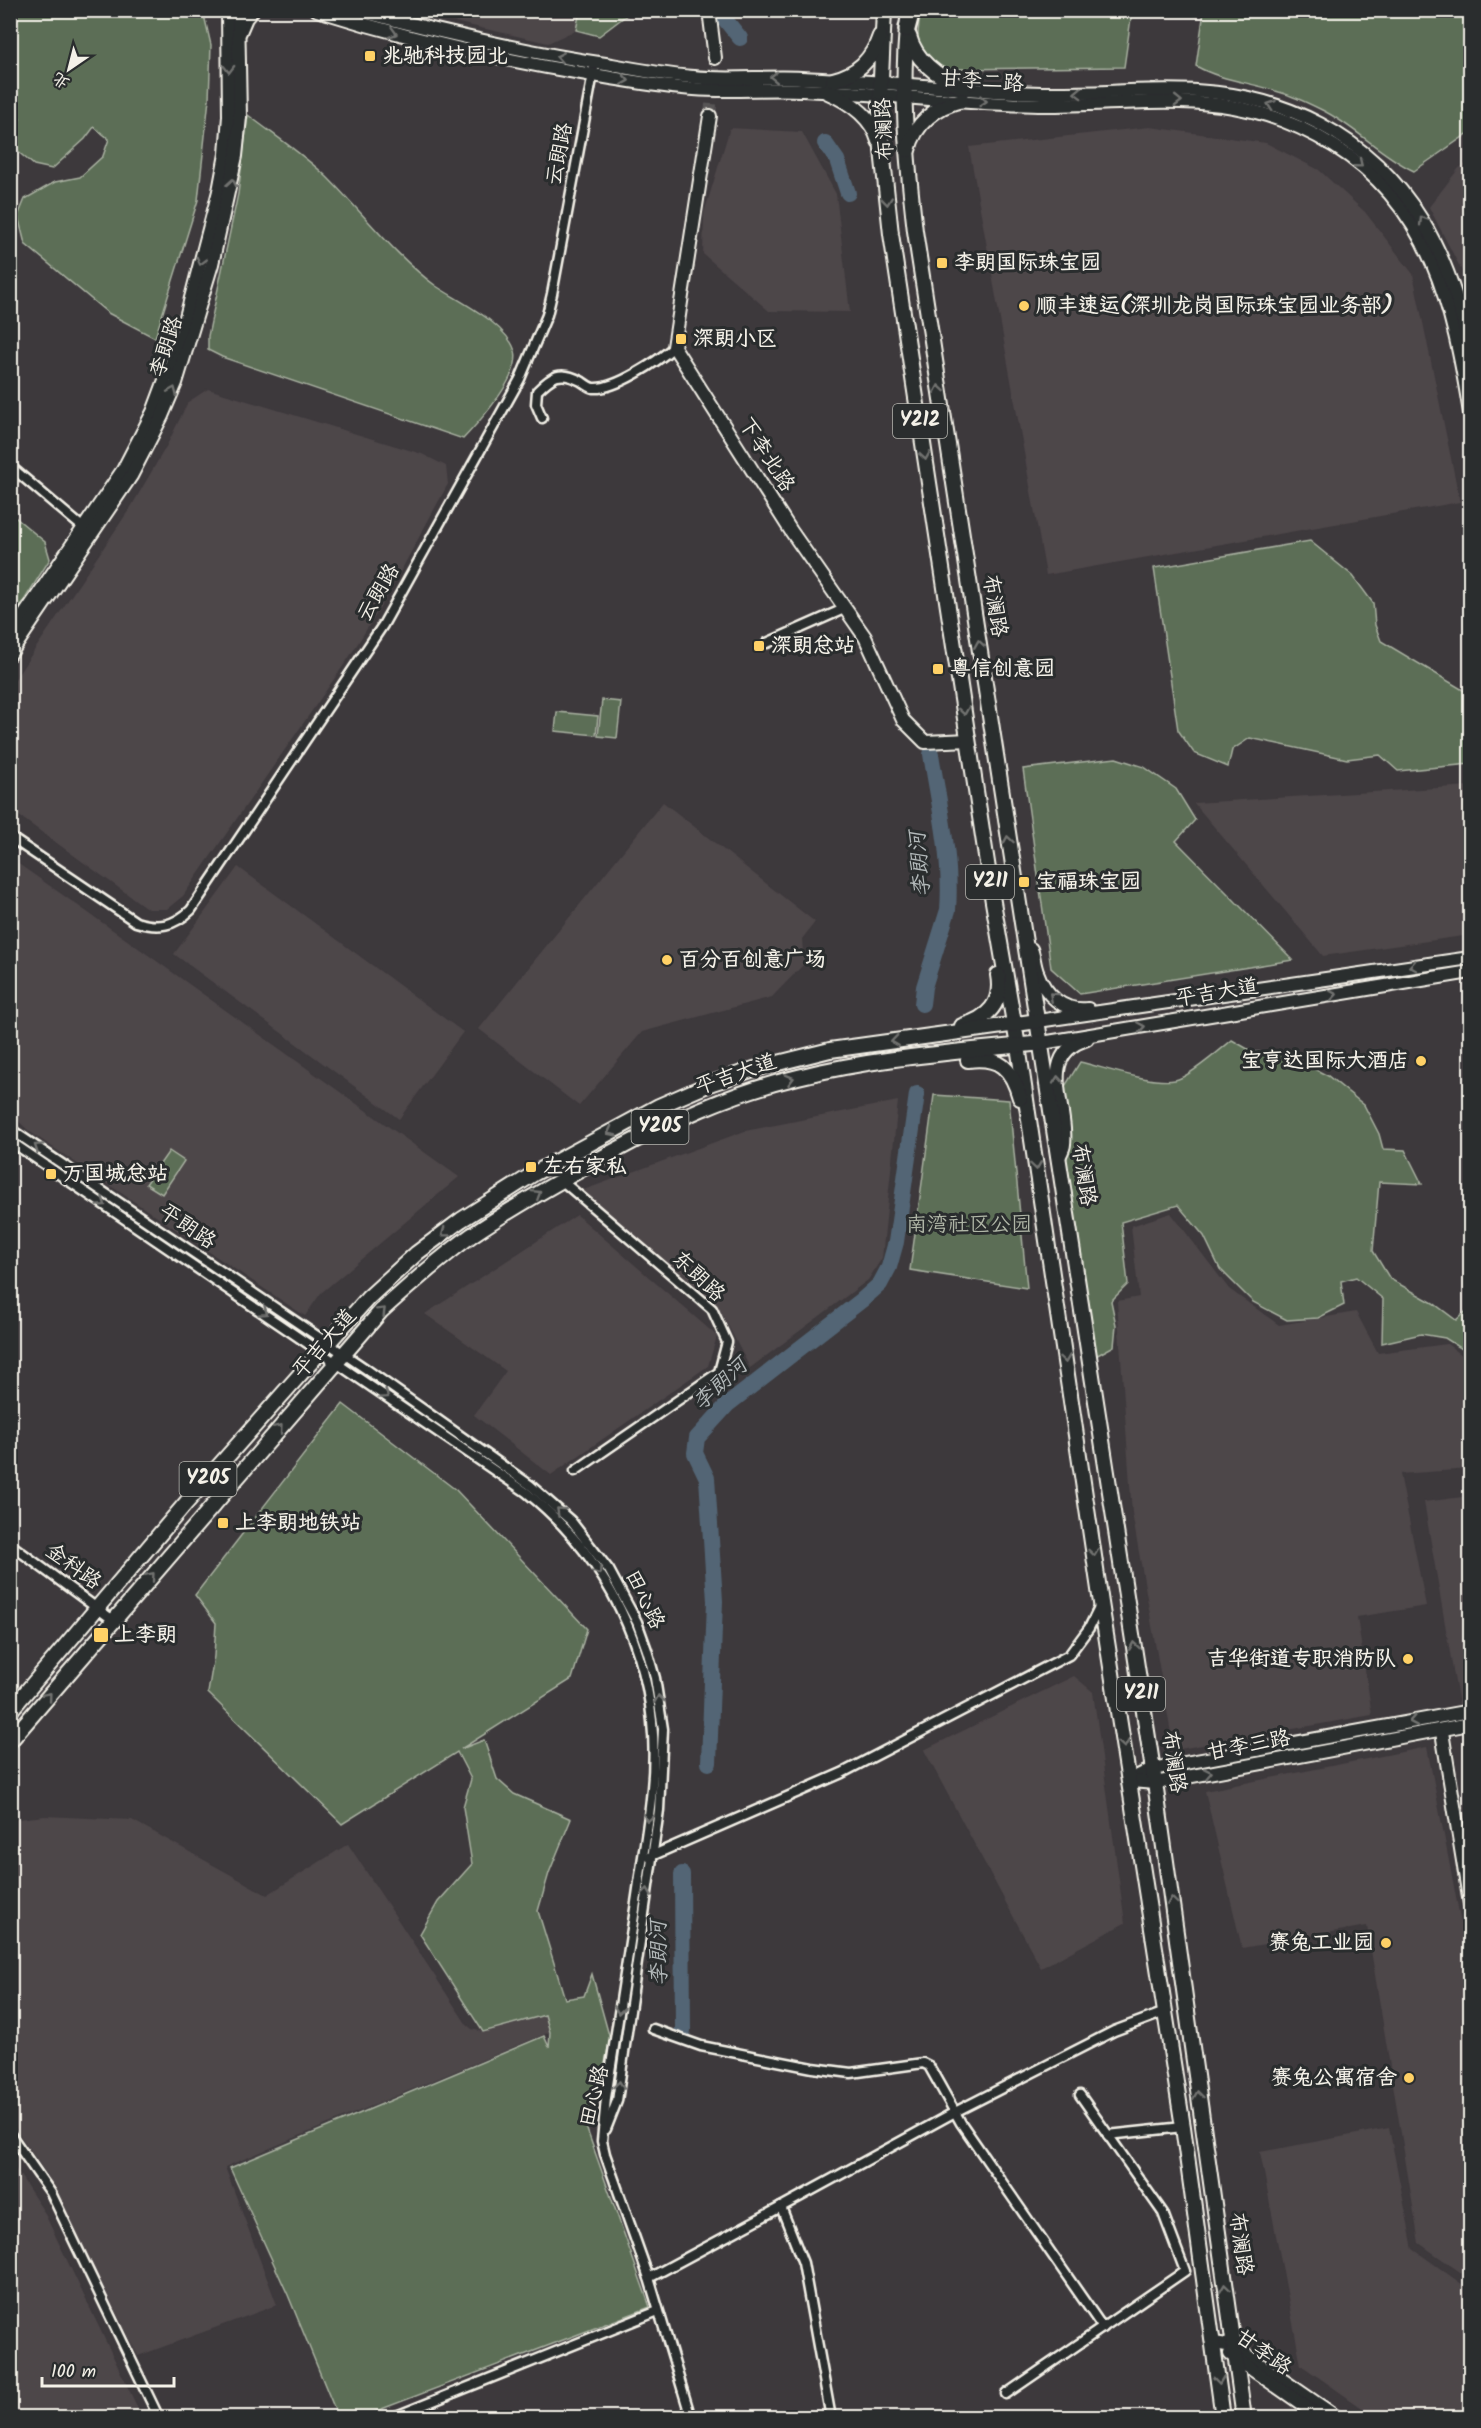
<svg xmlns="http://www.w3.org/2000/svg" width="1481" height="2428" viewBox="0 0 1481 2428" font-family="Kalam,'LXGW WenKai TC',sans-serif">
	<rect width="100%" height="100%" fill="#3d393c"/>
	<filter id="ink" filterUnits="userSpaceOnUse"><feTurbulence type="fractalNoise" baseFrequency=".0167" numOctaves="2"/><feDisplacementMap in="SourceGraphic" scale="12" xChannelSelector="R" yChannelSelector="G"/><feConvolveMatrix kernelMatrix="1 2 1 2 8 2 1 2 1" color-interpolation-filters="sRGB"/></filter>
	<g filter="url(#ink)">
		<g fill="#4d4649">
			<polygon points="405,11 580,11 576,30 548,43"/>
			<polygon points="1150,127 1266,143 1319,170 1365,212 1413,274 1460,502 1046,575 969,147"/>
			<polygon points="730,128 802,132 836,194 850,312 769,311 703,254 704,213"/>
			<polygon points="1470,161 1470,302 1465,277 1429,207 1459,168"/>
			<polygon points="208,389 422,454 446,466 448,484 385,600 348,659 183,896 167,909 148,909 11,810 11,685 131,507 167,445 188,402"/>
			<polygon points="1470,786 1470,935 1323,956 1194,803"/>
			<polygon points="663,802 815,922 802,939 804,964 772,997 642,1032 579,1106 479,1029"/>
			<polygon points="10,858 137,947 459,1177 321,1293 305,1316 30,1132 11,1114"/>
			<polygon points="238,867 463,1032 399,1119 174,954"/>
			<polygon points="898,1101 882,1258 868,1280 750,1368 721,1312 581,1191 745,1131"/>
			<polygon points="1171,1213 1229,1289 1279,1325 1356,1312 1378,1353 1447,1344 1470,1361 1470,1469 1400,1474 1426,1606 1357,1617 1372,1715 1174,1750 1132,1513 1117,1301 1139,1297 1131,1226"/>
			<polygon points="577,1215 717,1336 708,1366 551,1475 474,1415 506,1371 425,1314"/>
			<polygon points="1470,1496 1470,1769 1424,1502"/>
			<polygon points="1074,1676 1093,1692 1125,1923 1041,1968 924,1750"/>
			<polygon points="1427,1747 1470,1970 1470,2279 1419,2243 1367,1926 1242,1948 1205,1791"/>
			<polygon points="45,1816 132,1820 267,1895 348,1844 467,2025 472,2029 483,2032 546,2015 550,2032 225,2167 277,2305 138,2356 48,2176 11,2122 10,1820"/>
			<polygon points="1389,2128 1413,2249 1470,2290 1470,2417 1375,2417 1301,2365 1260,2152"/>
			<polygon points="10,2160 44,2212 142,2417 11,2417"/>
		</g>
		<g fill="#5c6e57" stroke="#a8b0a0" stroke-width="1.5">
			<polygon points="199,10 204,15 211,45 209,99 198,200 155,338 108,313 25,244 18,216 25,199 55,182 80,177 103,156 109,139 94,127 85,139 52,169 34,165 11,146 11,130 20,119 11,111 11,11"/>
			<polygon points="580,11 580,10 632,11 599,36 576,30"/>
			<path d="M921 11H1132L1124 67 951 69C914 64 915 41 921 11Z"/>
			<path d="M1204 11H1470V132L1414 171C1380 155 1355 126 1322 110 1308 103 1294 96 1279 92 1251 82 1222 81 1196 66Z"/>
			<path d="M248 115C274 135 303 154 327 177 361 211 398 259 436 286 460 302 506 323 515 351 522 376 479 422 463 439L222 357 208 350V336L238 194Z"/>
			<polygon points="10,513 45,542 50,559 15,615 10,615"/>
			<polygon points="1310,541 1353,576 1373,603 1375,625 1381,641 1468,693 1470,708 1470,764 1398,771 1380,755 1347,759 1250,738 1232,750 1228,767 1194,753 1178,730 1154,568"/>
			<polygon points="602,700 621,702 617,738 598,736"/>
			<polygon points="557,712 598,716 596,735 555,731"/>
			<polygon points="1116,758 1144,767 1176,789 1195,820 1176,841 1293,960 1080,994 1051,968 1023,769"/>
			<path d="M1232 1040 1253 1052H1281L1328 1076 1364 1105 1379 1134 1383 1149 1405 1150 1422 1184 1379 1182 1373 1251 1390 1279 1433 1303 1456 1320 1470 1308V1354L1445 1338 1421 1334 1382 1343 1383 1299 1356 1277 1341 1281 1344 1305 1318 1318 1287 1320 1253 1302 1220 1269 1204 1236 1178 1205 1121 1222 1128 1284 1111 1301 1116 1325 1114 1346 1094 1357 1056 1112 1062 1091 1080 1062C1105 1068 1151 1084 1175 1080 1188 1078 1220 1050 1232 1040Z"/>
			<polygon points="934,1095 1009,1100 1027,1288 910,1270"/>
			<polygon points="169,1151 184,1161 162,1194 146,1184"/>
			<polygon points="343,1404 456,1490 587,1629 572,1679 461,1749 484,1740 497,1779 514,1794 571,1819 549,1873 538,1911 565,1999 584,1996 592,1974 610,2039 603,2073 585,2124 650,2307 358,2418 338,2417 288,2295 230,2168 544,2036 549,2047 550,2032 545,2015 483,2032 420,1934 438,1902 472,1864 463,1807 471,1779 457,1752 342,1824 208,1693 214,1656 216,1623 195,1595"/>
		</g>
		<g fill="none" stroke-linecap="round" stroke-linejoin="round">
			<g stroke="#526575" stroke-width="16">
				<polyline points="723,17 740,38"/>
				<polyline points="825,143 837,160 848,193"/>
				<path d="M922 1004 924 987 948 910C952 858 939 805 931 754"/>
				<polyline points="709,1763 715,1601 707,1478 695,1453 697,1438 727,1405 862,1300 880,1284 889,1267 896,1242 917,1094"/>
				<polyline points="682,1874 683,2031"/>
			</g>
			<polyline stroke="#585556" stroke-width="12" stroke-dasharray="12 6" stroke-linecap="butt" points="710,116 715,58"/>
			<g stroke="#f4f1e8" stroke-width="13">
				<g id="street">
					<path d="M542 418 536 404 537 391C552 376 560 370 581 381 584 383 589 387 593 388 615 390 658 361 674 347"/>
					<polyline points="10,466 87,531"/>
					<polyline points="767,643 846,608"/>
					<path d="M10 837 136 922C159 929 174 926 191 910L383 625 520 379 547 315 552 294 595 63"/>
					<polyline points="10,1129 366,1369 530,1485 571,1521 609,1570 637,1622 647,1650 655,1678 663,1729 659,1810 617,2101 606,2129"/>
					<path d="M10 1141 526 1492C616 1564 663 1673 652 1788 649 1824 642 1860 637 1896 626 1964 616 2031 606 2098L602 2141 605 2154 649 2278 691 2418"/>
					<polyline points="561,1180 712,1309 727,1342 719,1372 575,1471"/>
					<polyline points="10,1544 113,1620"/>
					<polyline points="649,1857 842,1773 1069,1655 1089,1628 1100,1606"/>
					<polyline points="653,2029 701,2046 813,2068 851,2073 923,2063 929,2066 961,2123 1103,2328"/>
					<polyline points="10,2134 51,2193 159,2418"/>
					<polyline points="1108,2135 1183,2127"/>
					<polyline points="649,2278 781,2207"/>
					<polyline points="1006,2394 1185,2271 1163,2213 1080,2095"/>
					<polyline points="391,2418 658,2311"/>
					<polyline points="831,2418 803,2263 781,2207 955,2112 1114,2031 1165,2012"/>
				</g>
			</g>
			<g stroke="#f4f1e8" stroke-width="16">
				<g id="secondary">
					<path d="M317 10C408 39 499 60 593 75 626 80 660 87 694 89 730 92 766 88 802 90 881 93 959 104 1038 105 1148 106 1233 83 1334 146 1431 206 1453 308 1470 413"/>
					<path d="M358 10C442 33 526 52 612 65 639 70 666 75 693 77 729 81 765 76 801 78 881 81 961 91 1041 93 1142 95 1224 74 1320 124 1411 172 1451 256 1470 353"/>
					<polyline points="709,10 715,58"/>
					<polyline points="240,32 246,18 253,10"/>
					<polyline points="710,116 674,347 791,531 865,637 903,720 925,742 969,740"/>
					<polyline points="10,636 123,470 153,412 180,340 219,191 226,154 229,116 228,10"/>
					<polyline points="10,654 131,476 162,416 176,383 212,264 236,156 240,117 238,10"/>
					<path d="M1031 949C1034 956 1034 964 1037 972 1045 995 1063 1012 1088 1009"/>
					<polyline points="1038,1021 1470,958"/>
					<polyline points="1042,1043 1470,972"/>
					<path d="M1059 1157C1061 1153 1064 1148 1064 1144 1069 1109 1035 1055 1087 1039"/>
					<polyline points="1442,1732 1470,1904"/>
					<polyline points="1130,1780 1152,1769 1470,1711"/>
					<polyline points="1131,1781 1155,1783 1470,1724"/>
					<polyline points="1214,2343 1233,2346 1338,2418"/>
					<polyline points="1230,2354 1322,2418"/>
				</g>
			</g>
			<g stroke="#f4f1e8" stroke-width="18">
				<g id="primary">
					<polyline points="884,10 880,101 882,150 891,234 993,902 1018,1046 1101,1603 1183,2127 1223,2418"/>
					<path d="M908 19C900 90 907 161 915 231L1155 1783 1244 2418"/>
					<path d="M909 36C916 62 940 78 964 88"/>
					<path d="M833 80C857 74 872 60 880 36"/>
					<path d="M826 91C849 101 872 116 879 141"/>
					<path d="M908 150C915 123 936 106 962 100"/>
					<path d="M962 1026C989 1018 1003 1003 998 975"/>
					<path d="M968 1060C999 1056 1012 1068 1020 1098"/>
					<polyline points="10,1711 186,1503 368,1298 417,1253 461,1220 535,1173 659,1106 712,1083 754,1069 830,1050 1038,1021"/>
					<path d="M10 1741 381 1311C411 1284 440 1258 472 1235 516 1205 563 1179 609 1154 670 1121 731 1093 798 1077 877 1057 961 1052 1042 1043"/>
				</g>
			</g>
			<g stroke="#f4f1e8" stroke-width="20">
				<polyline id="highway" points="907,29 912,10"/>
			</g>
			<use href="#street" stroke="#2a2d2e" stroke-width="8"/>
			<use href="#secondary" stroke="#2a2d2e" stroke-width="12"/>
			<use href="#primary" stroke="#2a2d2e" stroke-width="14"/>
			<use href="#highway" stroke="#2a2d2e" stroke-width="15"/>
		</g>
		<defs><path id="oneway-chevron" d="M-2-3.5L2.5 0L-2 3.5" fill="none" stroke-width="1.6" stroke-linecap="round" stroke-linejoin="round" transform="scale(1.5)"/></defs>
		<g stroke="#71726f">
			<use href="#oneway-chevron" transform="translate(393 33) rotate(16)"/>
			<use href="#oneway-chevron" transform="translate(560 57) rotate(-170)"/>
			<use href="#oneway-chevron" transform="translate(229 69) rotate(89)"/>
			<use href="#oneway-chevron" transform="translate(774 77) rotate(-179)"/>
			<use href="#oneway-chevron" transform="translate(625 80) rotate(9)"/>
			<use href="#oneway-chevron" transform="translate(1078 93) rotate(178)"/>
			<use href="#oneway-chevron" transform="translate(983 101) rotate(4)"/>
			<use href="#oneway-chevron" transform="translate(1178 101) rotate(1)"/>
			<use href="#oneway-chevron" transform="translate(1271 105) rotate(-161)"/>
			<use href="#oneway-chevron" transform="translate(1359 164) rotate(39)"/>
			<use href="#oneway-chevron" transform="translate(232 183) rotate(-80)"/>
			<use href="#oneway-chevron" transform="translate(887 201) rotate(84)"/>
			<use href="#oneway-chevron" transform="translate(1423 220) rotate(-121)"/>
			<use href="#oneway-chevron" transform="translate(201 261) rotate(105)"/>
			<use href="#oneway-chevron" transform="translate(939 389) rotate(-99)"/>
			<use href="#oneway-chevron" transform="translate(173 391) rotate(-67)"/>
			<use href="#oneway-chevron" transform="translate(925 456) rotate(81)"/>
			<use href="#oneway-chevron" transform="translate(979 644) rotate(-99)"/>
			<use href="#oneway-chevron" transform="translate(964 711) rotate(81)"/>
			<use href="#oneway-chevron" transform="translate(1008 840) rotate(-99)"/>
			<use href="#oneway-chevron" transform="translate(1413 966) rotate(172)"/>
			<use href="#oneway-chevron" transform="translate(1333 995) rotate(-9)"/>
			<use href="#oneway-chevron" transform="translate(1053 996) rotate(-138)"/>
			<use href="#oneway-chevron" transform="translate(1141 1027) rotate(-9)"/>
			<use href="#oneway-chevron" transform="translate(895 1041) rotate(172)"/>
			<use href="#oneway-chevron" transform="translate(790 1079) rotate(-15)"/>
			<use href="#oneway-chevron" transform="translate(1058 1080) rotate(-95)"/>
			<use href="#oneway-chevron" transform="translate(611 1132) rotate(152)"/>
			<use href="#oneway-chevron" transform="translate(38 1147) rotate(-146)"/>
			<use href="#oneway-chevron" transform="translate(1036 1166) rotate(82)"/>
			<use href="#oneway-chevron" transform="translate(537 1194) rotate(-32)"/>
			<use href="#oneway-chevron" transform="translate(102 1203) rotate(34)"/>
			<use href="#oneway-chevron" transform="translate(445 1233) rotate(143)"/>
			<use href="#oneway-chevron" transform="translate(382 1311) rotate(-45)"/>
			<use href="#oneway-chevron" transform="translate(264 1312) rotate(34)"/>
			<use href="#oneway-chevron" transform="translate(1065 1359) rotate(82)"/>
			<use href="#oneway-chevron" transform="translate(385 1395) rotate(35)"/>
			<use href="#oneway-chevron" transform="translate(279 1428) rotate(-49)"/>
			<use href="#oneway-chevron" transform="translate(560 1511) rotate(-136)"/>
			<use href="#oneway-chevron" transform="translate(1094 1552) rotate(82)"/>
			<use href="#oneway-chevron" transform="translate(598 1571) rotate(55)"/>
			<use href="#oneway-chevron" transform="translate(151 1576) rotate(-49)"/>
			<use href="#oneway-chevron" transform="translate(1134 1646) rotate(-99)"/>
			<use href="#oneway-chevron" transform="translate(48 1696) rotate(-50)"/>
			<use href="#oneway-chevron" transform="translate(659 1699) rotate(-99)"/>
			<use href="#oneway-chevron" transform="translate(1413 1721) rotate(170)"/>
			<use href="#oneway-chevron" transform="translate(1124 1744) rotate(81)"/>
			<use href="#oneway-chevron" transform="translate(1208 1773) rotate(-11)"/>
			<use href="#oneway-chevron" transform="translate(648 1818) rotate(99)"/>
			<use href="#oneway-chevron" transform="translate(647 1892) rotate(-82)"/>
			<use href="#oneway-chevron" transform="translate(1172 1901) rotate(-98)"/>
			<use href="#oneway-chevron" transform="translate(619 2010) rotate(99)"/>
			<use href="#oneway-chevron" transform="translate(619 2085) rotate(-82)"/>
			<use href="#oneway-chevron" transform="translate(1198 2095) rotate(-98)"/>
			<use href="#oneway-chevron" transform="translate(1225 2288) rotate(-98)"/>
			<use href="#oneway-chevron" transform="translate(1219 2380) rotate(83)"/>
		</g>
	</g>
	<g fill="#ffd166" stroke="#2a2d2e" stroke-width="2">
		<rect x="364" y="50" width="12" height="12" rx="3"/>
		<rect x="936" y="257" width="12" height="12" rx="3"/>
		<circle cx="1024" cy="306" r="6"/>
		<rect x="675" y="333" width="12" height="12" rx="3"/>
		<rect x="753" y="640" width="12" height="12" rx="3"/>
		<rect x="932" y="663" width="12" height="12" rx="3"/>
		<rect x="1018" y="876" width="12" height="12" rx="3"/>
		<circle cx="667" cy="960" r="6"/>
		<circle cx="1421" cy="1061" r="6"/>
		<rect x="525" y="1161" width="12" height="12" rx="3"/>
		<rect x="45" y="1168" width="12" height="12" rx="3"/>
		<rect x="217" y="1517" width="12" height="12" rx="3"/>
		<rect x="93" y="1627" width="16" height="16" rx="3"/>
		<circle cx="1408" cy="1659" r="6"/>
		<circle cx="1386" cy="1943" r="6"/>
		<circle cx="1409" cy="2078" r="6"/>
	</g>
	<g text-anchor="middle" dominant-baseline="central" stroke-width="6" stroke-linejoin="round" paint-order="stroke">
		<g fill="#2a2d2e" stroke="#b7b6b0" stroke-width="1.5">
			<rect x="893" y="404" width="54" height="34" rx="4.5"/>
			<rect x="966" y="865" width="48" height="34" rx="4.5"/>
			<rect x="631.5" y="1110" width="57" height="34" rx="4.5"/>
			<rect x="179.5" y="1462" width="57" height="34" rx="4.5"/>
			<rect x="1117" y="1677" width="48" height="34" rx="4.5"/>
		</g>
		<g font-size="20" font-weight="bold" fill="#f4f1e8">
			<text x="920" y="421">Y212</text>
			<text x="990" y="882">Y211</text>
			<text x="660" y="1127">Y205</text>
			<text x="208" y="1479">Y205</text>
			<text x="1141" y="1694">Y211</text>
		</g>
		<g font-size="21" font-weight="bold" fill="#f4f1e8" stroke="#2a2d2e" text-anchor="start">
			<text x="382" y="56">兆驰科技园北</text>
			<text x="954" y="263">李朗国际珠宝园</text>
			<text x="1036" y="306">顺丰速运(深圳龙岗国际珠宝园业务部)</text>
			<text x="693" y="339">深朗小区</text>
			<text x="771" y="646">深朗总站</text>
			<text x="950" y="669">粤信创意园</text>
			<text x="1036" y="882">宝福珠宝园</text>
			<text x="679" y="960">百分百创意广场</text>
			<text x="1409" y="1061" text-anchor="end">宝亨达国际大酒店</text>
			<text x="543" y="1167">左右家私</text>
			<text x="63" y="1174">万国城总站</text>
			<text x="235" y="1523">上李朗地铁站</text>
			<text x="114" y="1635">上李朗</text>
			<text x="1396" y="1659" text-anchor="end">吉华街道专职消防队</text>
			<text x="1374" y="1943" text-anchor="end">赛兔工业园</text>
			<text x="1397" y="2078" text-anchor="end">赛兔公寓宿舍</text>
		</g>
		<g font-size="21" fill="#f4f1e8" stroke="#2a2d2e">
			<text transform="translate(982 82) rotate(4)">甘李二路</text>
			<text transform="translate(885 129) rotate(-93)">布澜路</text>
			<text transform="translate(560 154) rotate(-79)">云朗路</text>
			<text transform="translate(167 347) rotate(-72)">李朗路</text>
			<text transform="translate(766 455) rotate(57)">下李北路</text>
			<text transform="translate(379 593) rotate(-60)">云朗路</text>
			<text transform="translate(994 606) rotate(81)">布澜路</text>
			<text transform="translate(1217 993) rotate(-9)">平吉大道</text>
			<text transform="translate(736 1075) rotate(-19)">平吉大道</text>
			<text transform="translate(1083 1175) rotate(81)">布澜路</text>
			<text transform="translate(187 1227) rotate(34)">平朗路</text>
			<text transform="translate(698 1277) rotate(43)">东朗路</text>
			<text transform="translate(325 1344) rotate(-49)">平吉大道</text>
			<text transform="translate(73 1567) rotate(36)">金科路</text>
			<text transform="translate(644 1600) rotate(64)">田心路</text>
			<text transform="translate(1249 1746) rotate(-11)">甘李三路</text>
			<text transform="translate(1173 1762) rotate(81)">布澜路</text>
			<text transform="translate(595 2096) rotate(-76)">田心路</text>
			<text transform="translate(1240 2244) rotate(82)">布澜路</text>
			<text transform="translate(1263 2353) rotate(35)">甘李路</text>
		</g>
		<g font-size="21" fill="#b0b6a7" stroke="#2a2d2e">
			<text x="969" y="1225">南湾社区公园</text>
		</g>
		<g font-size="22" font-style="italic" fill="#b3b9ba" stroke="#2a2d2e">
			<text transform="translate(921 864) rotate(-95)">李朗河</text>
			<text transform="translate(721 1385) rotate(-43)">李朗河</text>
			<text transform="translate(660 1953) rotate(-91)">李朗河</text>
		</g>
	</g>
	<rect width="1481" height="2428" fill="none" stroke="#2a2d2e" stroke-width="36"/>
	<rect x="18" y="18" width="1445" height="2392" fill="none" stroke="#f4f1e8" stroke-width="2" filter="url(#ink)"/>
	<g transform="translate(69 69) rotate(215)" stroke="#2a2d2e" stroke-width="4.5" paint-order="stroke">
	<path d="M0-4.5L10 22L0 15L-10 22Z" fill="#f4f1e8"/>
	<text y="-9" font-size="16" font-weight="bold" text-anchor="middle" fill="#f4f1e8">北</text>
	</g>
	<path d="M42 2377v9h132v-9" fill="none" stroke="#f4f1e8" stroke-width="3"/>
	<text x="51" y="2377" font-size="18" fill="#f4f1e8" stroke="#2a2d2e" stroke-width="4.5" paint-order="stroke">100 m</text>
</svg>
